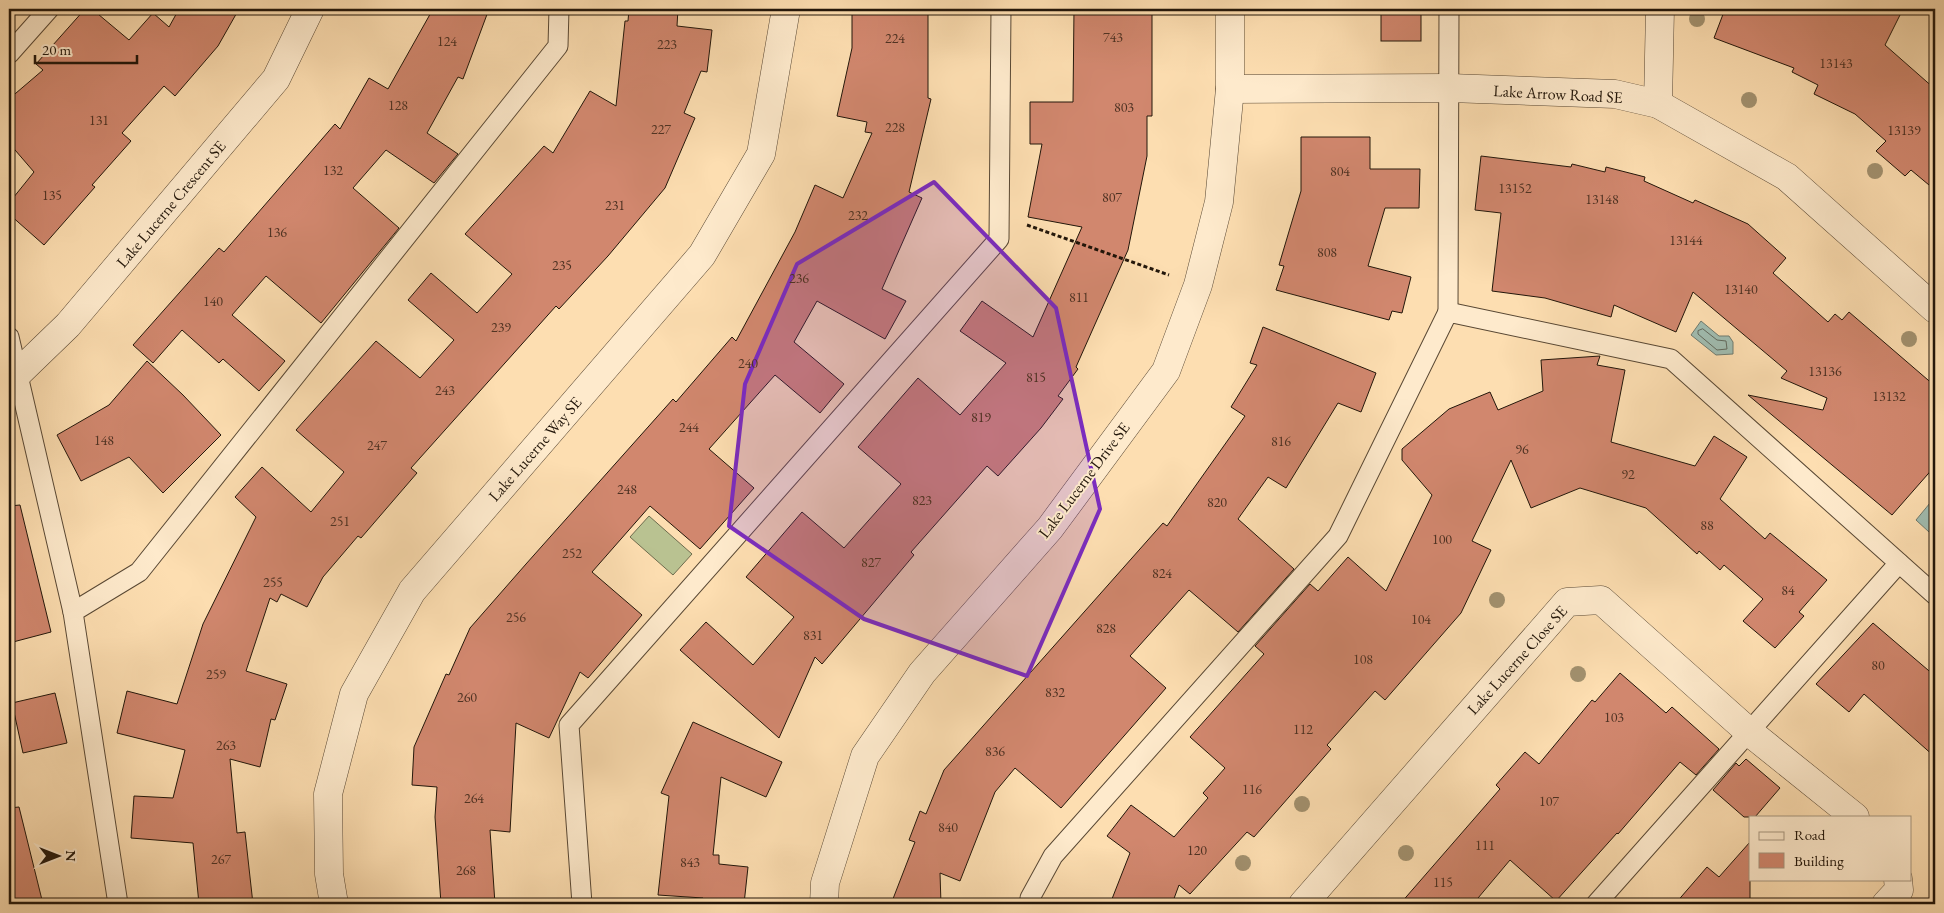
<svg xmlns="http://www.w3.org/2000/svg" width="1944" height="913" viewBox="0 0 1944 913" font-family="'EB Garamond',serif">
	<rect width="100%" height="100%" fill="#fddeb1"/>
	<filter id="stains"><feTurbulence type="fractalNoise" baseFrequency=".004" numOctaves="4"/><feColorMatrix values="0 0 0 0 .2 0 0 0 0 .09 0 0 0 0 .02 0 0 0 .5 -.17"/></filter>
	<radialGradient id="worn" r=".72"><stop offset=".6" stop-color="#630" stop-opacity="0"/><stop offset="1" stop-color="#630" stop-opacity=".3"/></radialGradient>
	<polygon fill="#b9c291" stroke="#6e6c4e" points="649,516 692,554 673,575 630,537"/>
	<g fill="#a0bcb0" stroke="#6e7a6e">
		<polygon points="1701,321 1719,336 1729,336 1733,342 1733,354 1716,355 1691,335"/>
		<polygon points="1935,497 1935,525 1929,532 1916,520"/>
	</g>
	<g fill="none" stroke-linecap="round" stroke-linejoin="round">
		<polygon stroke="#61695d" stroke-width="1" points="1703,329 1717,340 1726,341 1727,349 1717,350 1698,334 1698,331"/>
	</g>
	<g fill="#d1876e" stroke="#22160a">
		<polygon points="85,9 92,9 129,40 153,13 169,27 179,9 239,9 218,46 175,96 164,86 122,133 131,141 92,185 95,187 44,245 9,214 9,203 34,172 9,143 9,99 43,70 36,64"/>
		<polygon points="433,9 489,9 463,79 458,77 427,133 458,154 434,183 386,150 353,188 399,228 321,323 266,276 232,315 285,361 259,391 223,359 219,363 182,330 153,363 133,345 219,248 224,252 335,124 340,129 369,78 388,89"/>
		<polygon points="629,9 678,9 677,26 712,30 707,72 701,71 684,113 695,118 665,188 608,256 559,309 556,306 411,468 417,473 361,538 358,536 323,577 307,607 281,594 277,602 270,598 246,671 287,684 275,720 271,719 260,767 230,759 237,833 245,832 253,904 199,904 193,843 131,838 134,796 173,798 185,750 117,733 127,691 177,704 203,624 256,517 235,497 262,467 311,512 344,472 296,430 376,341 420,378 454,340 408,300 431,273 477,313 512,274 465,234 544,146 553,153 590,91 616,106 625,21 628,21"/>
		<polygon points="852,9 928,9 928,98 931,99 909,192 922,198 882,289 906,301 885,339 817,301 794,342 844,384 820,413 775,375 709,449 754,488 700,549 650,506 592,572 642,615 588,678 580,672 549,738 516,723 510,832 490,830 495,904 441,904 435,817 437,787 412,785 414,747 446,674 449,675 470,628 526,564 673,399 676,402 732,337 736,341 795,232 815,185 843,198 872,133 865,132 867,122 837,116 852,48"/>
		<polygon points="1074,9 1130,9 1130,13 1152,13 1152,116 1147,116 1147,156 1128,250 1076,367 1078,369 1058,396 1063,399 1041,428 998,476 987,466 911,552 914,555 822,664 815,657 779,738 680,650 706,622 753,665 794,617 746,577 802,512 844,548 901,484 858,447 918,378 960,415 1006,363 960,331 982,301 1033,337 1082,227 1028,217 1042,144 1030,144 1030,102 1073,102"/>
		<rect x="1381" y="9" width="40" height="32"/>
		<polygon points="1725,9 1903,9 1885,45 1935,89 1935,190 1911,170 1905,176 1876,151 1886,141 1855,114 1814,94 1818,85 1792,72 1794,68 1714,38"/>
		<polygon points="1301,137 1370,137 1370,169 1420,169 1419,208 1385,208 1368,266 1411,277 1402,313 1392,311 1389,320 1276,290 1284,266 1279,265 1301,191"/>
		<polygon points="1481,156 1571,167 1572,164 1605,172 1606,167 1645,177 1644,181 1693,203 1695,200 1748,224 1786,258 1773,273 1828,322 1835,314 1842,320 1849,312 1935,386 1935,466 1892,515 1748,395 1823,410 1827,398 1781,378 1787,371 1693,292 1676,332 1614,305 1611,317 1545,298 1492,291 1501,213 1475,210"/>
		<polygon points="1263,327 1376,373 1361,412 1338,403 1286,488 1268,477 1238,519 1294,569 1238,632 1189,590 1130,656 1166,688 1061,808 1015,768 995,792 960,881 940,873 941,904 891,904 915,842 909,840 920,811 926,814 944,770 1163,523 1167,526 1245,416 1231,407 1257,365 1250,363"/>
		<polygon points="1600,356 1597,365 1625,370 1611,442 1695,466 1714,436 1747,457 1720,499 1765,539 1770,533 1827,580 1799,612 1804,616 1775,648 1743,621 1763,599 1724,565 1720,570 1699,551 1697,554 1646,508 1580,488 1531,508 1511,460 1472,541 1491,550 1461,613 1385,700 1375,691 1327,745 1331,749 1254,837 1247,832 1190,894 1179,885 1172,904 1110,904 1130,853 1107,836 1131,805 1174,837 1208,798 1203,793 1225,768 1190,737 1264,654 1255,646 1310,584 1318,591 1348,557 1386,591 1432,495 1402,460 1402,449 1449,409 1490,392 1498,410 1543,391 1541,360"/>
		<polygon points="147,361 183,395 221,435 163,493 129,457 81,481 57,435 109,405"/>
		<polygon points="20,505 51,632 13,642 9,626 9,506"/>
		<polygon points="1873,623 1935,676 1935,757 1864,694 1849,712 1816,684"/>
		<polygon points="1620,673 1666,713 1672,707 1719,749 1696,775 1680,762 1618,834 1617,833 1556,901 1510,860 1473,904 1400,904 1500,789 1496,785 1525,752 1539,764 1592,700 1595,702"/>
		<polygon points="55,693 67,743 23,753 12,703"/>
		<polygon points="693,722 782,762 766,797 721,777 713,855 719,855 719,864 748,867 744,904 702,904 703,898 658,895 669,796 661,793"/>
		<polygon points="1746,759 1780,788 1755,817 1744,817 1713,790 1736,763 1739,766"/>
		<polygon points="19,807 43,904 9,904 9,808"/>
		<polygon points="1750,842 1750,904 1675,904 1707,867 1719,877"/>
	</g>
	<g fill="none" stroke-linecap="round" stroke-linejoin="round">
		<g stroke="#594834" stroke-width="21">
			<g id="lane">
				<polyline points="9,54 49,9"/>
				<polyline points="1448,312 1449,9"/>
				<polyline points="9,337 73,612"/>
				<polyline points="118,904 73,612 139,572 558,46 559,9"/>
				<polyline points="582,904 569,725 999,239 1001,9"/>
				<polyline points="1031,904 1030,898 1053,856 1338,536 1448,312 1671,359 1935,595"/>
				<polyline points="1596,904 1899,563"/>
			</g>
		</g>
		<g stroke="#594834" stroke-width="29">
			<g id="street">
				<polyline points="1230,89 1450,88 1615,94 1658,104 1787,177 1935,309"/>
				<polyline points="1658,104 1660,9"/>
				<polyline points="9,382 68,325 276,79 310,9"/>
				<polyline points="334,904 329,874 328,794 354,694 412,591 702,255 761,154 786,9"/>
				<polyline points="824,904 825,883 865,756 922,673 1050,528 1166,371 1198,285 1219,202 1230,89 1230,9"/>
				<polyline points="1303,904 1567,602 1601,600 1748,731 1855,817"/>
				<polyline points="1886,904 1899,890 1898,879"/>
			</g>
		</g>
		<polyline stroke="#22160a" stroke-width="3" stroke-dasharray="4 2.5" stroke-linecap="butt" points="1027,225 1169,275"/>
		<use href="#lane" stroke="#feeacc" stroke-width="19"/>
		<use href="#street" stroke="#feeacc" stroke-width="28"/>
	</g>
	<g fill="#a2916f">
		<circle cx="1697" cy="19" r="8"/>
		<circle cx="1749" cy="100" r="8"/>
		<circle cx="1875" cy="171" r="8"/>
		<circle cx="1909" cy="339" r="8"/>
		<circle cx="1497" cy="600" r="8"/>
		<circle cx="1578" cy="674" r="8"/>
		<circle cx="1302" cy="804" r="8"/>
		<circle cx="1406" cy="853" r="8"/>
		<circle cx="1243" cy="863" r="8"/>
	</g>
	<path fill="#7b2cbf" fill-opacity="0.2" stroke="#7b2cbf" stroke-width="4" stroke-linejoin="round" d="M934 182 1056 308 1100 509 1027 676 864 619 729 526 745 384 797 264Z"/>
	<g text-anchor="middle" dominant-baseline="central" stroke-width="4" stroke-linejoin="round" paint-order="stroke">
		<g font-size="14" fill="#4e3223">
			<text x="1113" y="37">743</text>
			<text x="895" y="38">224</text>
			<text x="447" y="41">124</text>
			<text x="667" y="44">223</text>
			<text x="1836" y="63">13143</text>
			<text x="398" y="105">128</text>
			<text x="1124" y="107">803</text>
			<text x="99" y="120">131</text>
			<text x="895" y="127">228</text>
			<text x="661" y="129">227</text>
			<text x="1904" y="130">13139</text>
			<text x="333" y="170">132</text>
			<text x="1340" y="171">804</text>
			<text x="1515" y="188">13152</text>
			<text x="52" y="195">135</text>
			<text x="1112" y="197">807</text>
			<text x="1602" y="199">13148</text>
			<text x="615" y="205">231</text>
			<text x="858" y="215">232</text>
			<text x="277" y="232">136</text>
			<text x="1686" y="240">13144</text>
			<text x="1327" y="252">808</text>
			<text x="562" y="265">235</text>
			<text x="799" y="278">236</text>
			<text x="1741" y="289">13140</text>
			<text x="1079" y="297">811</text>
			<text x="213" y="301">140</text>
			<text x="501" y="327">239</text>
			<text x="748" y="363">240</text>
			<text x="1825" y="371">13136</text>
			<text x="1036" y="377">815</text>
			<text x="445" y="390">243</text>
			<text x="1889" y="396">13132</text>
			<text x="981" y="417">819</text>
			<text x="689" y="427">244</text>
			<text x="104" y="440">148</text>
			<text x="1281" y="441">816</text>
			<text x="377" y="445">247</text>
			<text x="1522" y="449">96</text>
			<text x="1628" y="474">92</text>
			<text x="627" y="489">248</text>
			<text x="922" y="500">823</text>
			<text x="1217" y="502">820</text>
			<text x="340" y="521">251</text>
			<text x="1707" y="525">88</text>
			<text x="1442" y="539">100</text>
			<text x="572" y="553">252</text>
			<text x="871" y="562">827</text>
			<text x="1162" y="573">824</text>
			<text x="273" y="582">255</text>
			<text x="1788" y="590">84</text>
			<text x="516" y="617">256</text>
			<text x="1421" y="619">104</text>
			<text x="1106" y="628">828</text>
			<text x="813" y="635">831</text>
			<text x="1363" y="659">108</text>
			<text x="1878" y="665">80</text>
			<text x="216" y="674">259</text>
			<text x="1055" y="692">832</text>
			<text x="467" y="697">260</text>
			<text x="1614" y="717">103</text>
			<text x="1303" y="729">112</text>
			<text x="226" y="745">263</text>
			<text x="995" y="751">836</text>
			<text x="1252" y="789">116</text>
			<text x="474" y="798">264</text>
			<text x="1549" y="801">107</text>
			<text x="948" y="827">840</text>
			<text x="1485" y="845">111</text>
			<text x="1197" y="850">120</text>
			<text x="221" y="859">267</text>
			<text x="690" y="862">843</text>
			<text x="466" y="870">268</text>
			<text x="1443" y="882">115</text>
		</g>
		<g font-size="16" fill="#22160a" stroke="#feeacc">
			<text transform="translate(1558 94) rotate(3)">Lake Arrow Road SE</text>
			<text transform="translate(171 204) rotate(-50)">Lake Lucerne Crescent SE</text>
			<text transform="translate(535 449) rotate(-49)">Lake Lucerne Way SE</text>
			<text transform="translate(1084 480) rotate(-53)">Lake Lucerne Drive SE</text>
			<text transform="translate(1517 660) rotate(-48)">Lake Lucerne Close SE</text>
		</g>
	</g>
	<rect width="1944" height="913" fill="none" stroke="#fddeb1" stroke-width="30"/>
	<rect x="10" y="10" width="1924" height="893" fill="none" stroke="#22160a" stroke-width="2.5"/>
	<rect x="15" y="15" width="1914" height="883" fill="none" stroke="#22160a"/>
	<rect x="1749" y="816" width="162" height="65" fill="#feeacc" stroke="#a6957e"/>
	<rect x="1759" y="832" width="25" height="8" fill="#feeacc" stroke="#a6957e"/>
	<text x="1794" y="840" font-size="15" fill="#22160a">Road</text>
	<rect x="1759" y="853" width="25" height="15" fill="#d1876e" stroke="#a6957e"/>
	<text x="1794" y="866" font-size="15" fill="#22160a">Building</text>
	<g transform="translate(58 856) rotate(90)" stroke="#feeacc" stroke-width="4" paint-order="stroke">
	<path d="M0-4L9 19L0 12L-9 19Z" fill="#22160a"/>
	<text y="-8" font-size="14" font-weight="bold" text-anchor="middle" fill="#22160a">N</text>
	</g>
	<path d="M35 55v8h102v-8" fill="none" stroke="#22160a" stroke-width="2.5"/>
	<text x="42" y="55" font-size="15" fill="#22160a" stroke="#feeacc" stroke-width="4" paint-order="stroke">20 m</text>
	<rect width="100%" height="100%" filter="url(#stains)"/>
	<rect width="100%" height="100%" fill="url(#worn)"/>
</svg>
